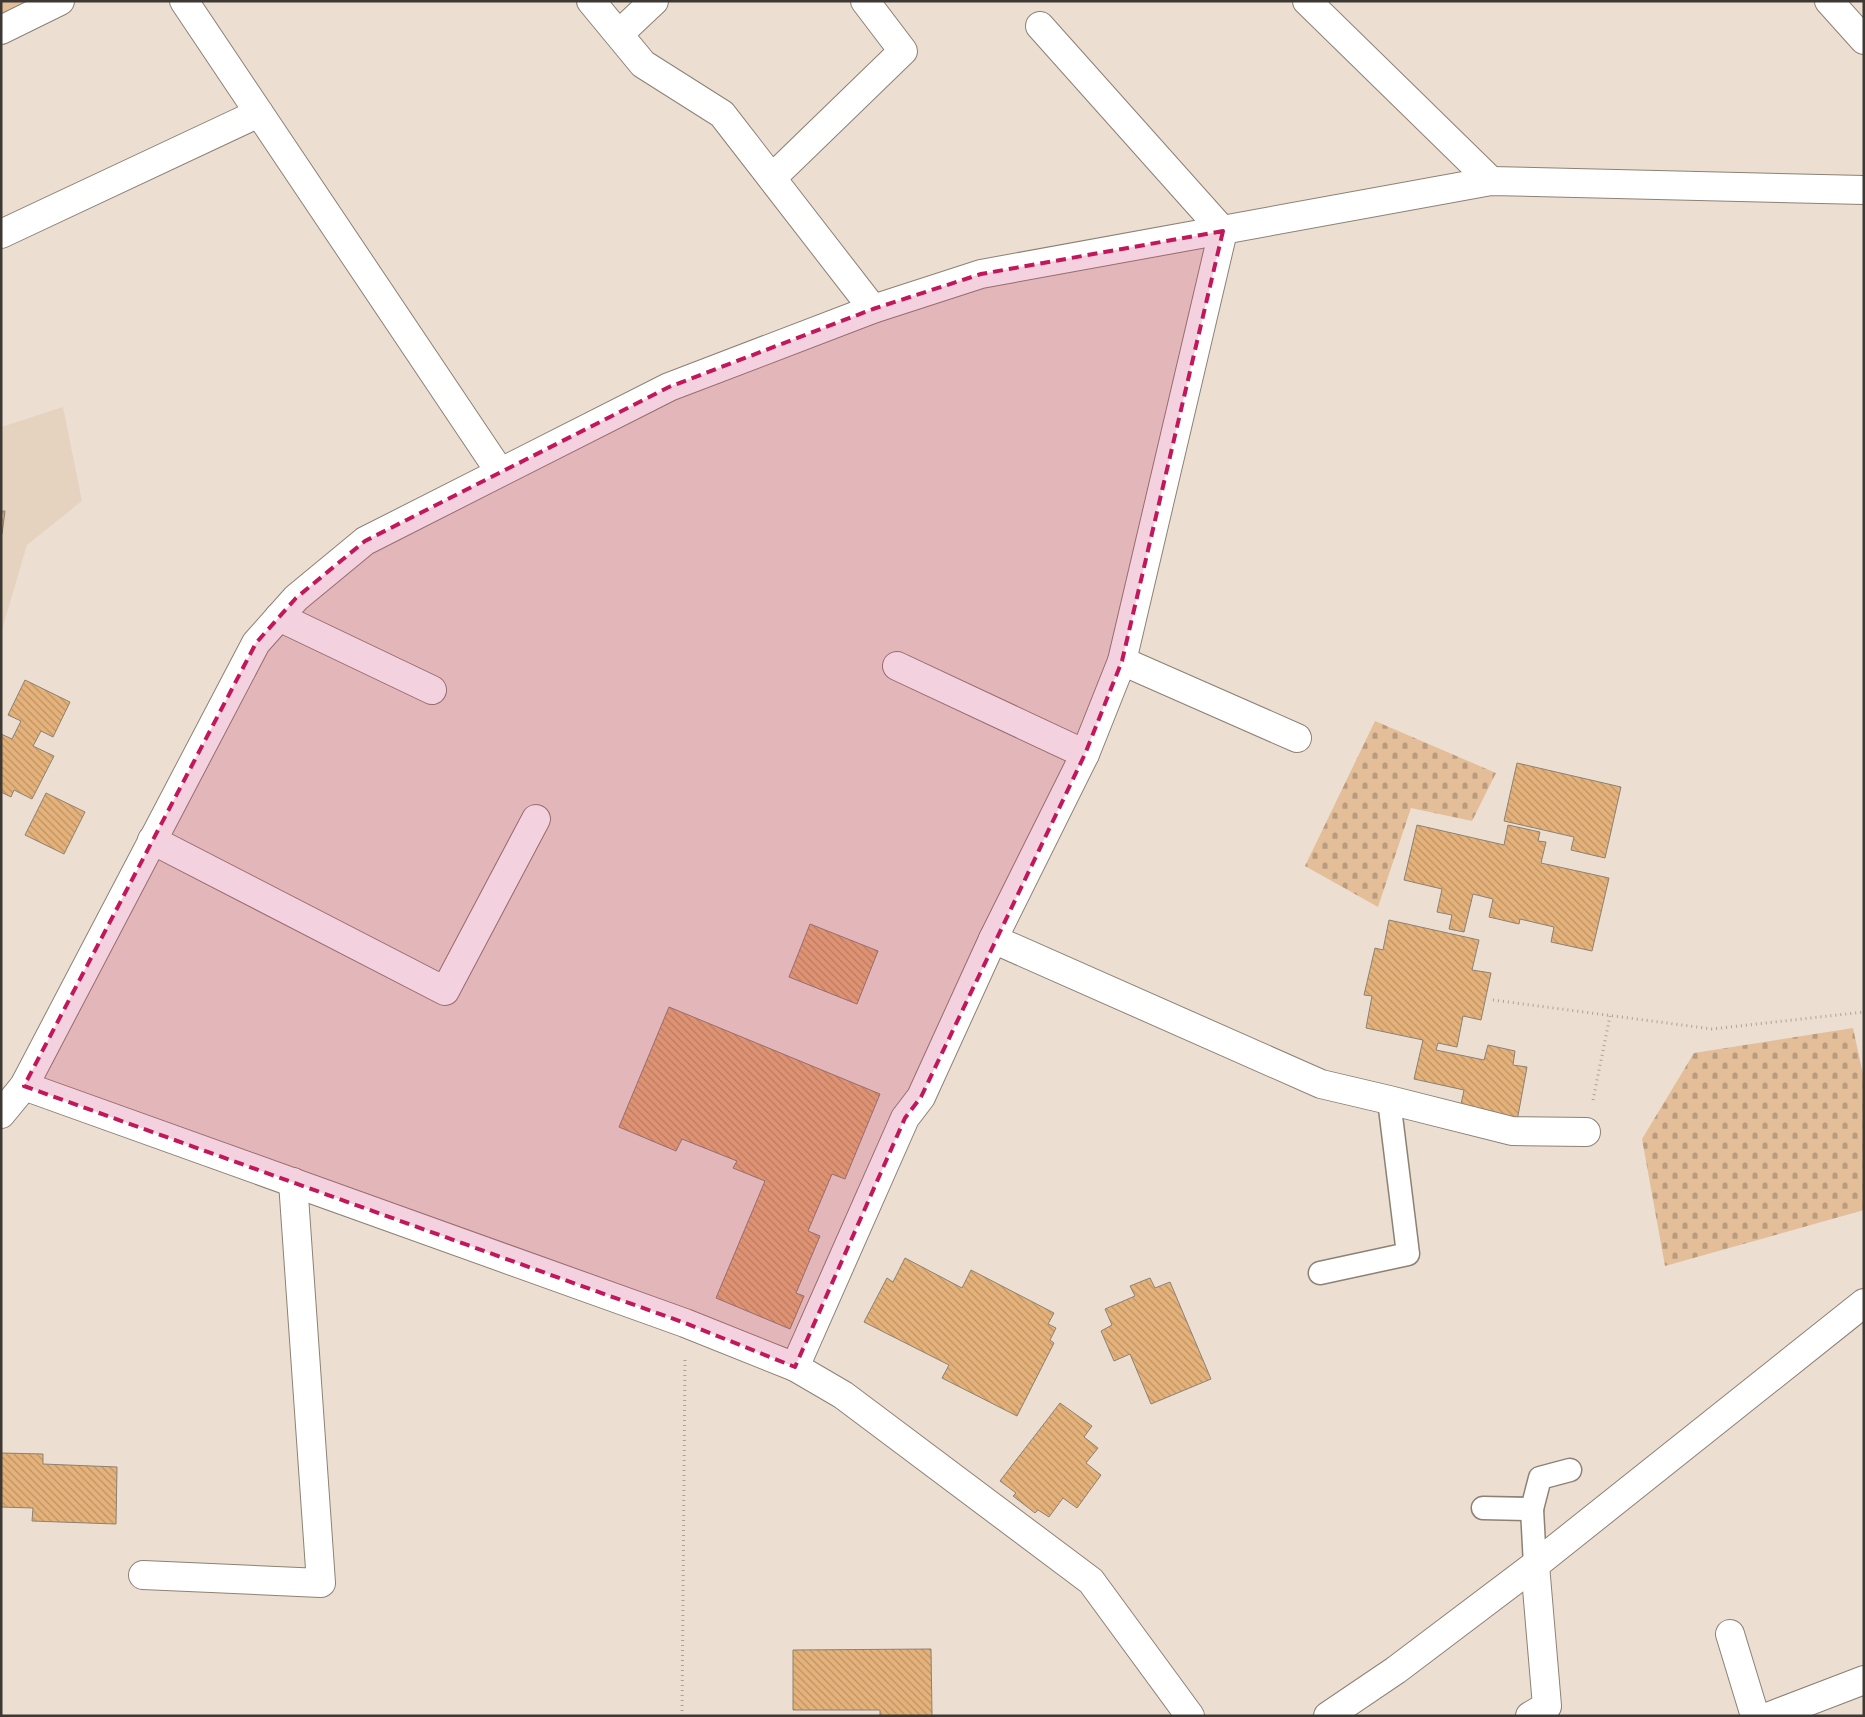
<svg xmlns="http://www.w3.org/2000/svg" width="1865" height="1717" viewBox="0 0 1865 1717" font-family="'Noto Sans',sans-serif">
	<defs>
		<pattern id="cemetery-stones" width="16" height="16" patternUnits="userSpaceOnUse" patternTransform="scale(1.25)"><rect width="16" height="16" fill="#e3be98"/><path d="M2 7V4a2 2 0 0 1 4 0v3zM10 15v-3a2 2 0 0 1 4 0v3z" fill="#b99b7d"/></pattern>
		<pattern id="building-back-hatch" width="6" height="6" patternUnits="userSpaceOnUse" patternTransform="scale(1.25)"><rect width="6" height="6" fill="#e5b27a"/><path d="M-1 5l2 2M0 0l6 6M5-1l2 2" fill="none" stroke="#bb9265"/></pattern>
	</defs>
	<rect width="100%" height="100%" fill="#ecdfd2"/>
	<polygon fill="#e5d3c0" points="63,407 82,501 27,545 1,633 1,427"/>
	<g fill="url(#cemetery-stones)">
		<polygon points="1375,721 1496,773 1472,821 1411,808 1378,907 1305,866"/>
		<polygon points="1853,1028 1864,1079 1864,1210 1665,1266 1642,1139 1694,1053"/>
	</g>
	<polygon fill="#e3be98" points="1,1 40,1 1,19"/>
	<g fill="url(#building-back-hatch)" stroke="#8c8175">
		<polygon points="1,511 5,511 2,534 1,533"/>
		<polygon points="25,680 70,702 53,737 41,731 33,746 54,756 32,799 14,790 11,797 1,792 1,734 12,739 21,721 8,715"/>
		<polygon points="1517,763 1621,787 1605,858 1571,850 1574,837 1504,821"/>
		<polygon points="46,793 85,812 64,854 25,835"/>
		<polygon points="1417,825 1504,845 1508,825 1540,832 1538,841 1546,842 1541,863 1609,878 1592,951 1551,942 1554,927 1520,919 1519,924 1489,917 1493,899 1473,894 1464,932 1449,929 1452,915 1437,912 1442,889 1404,880"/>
		<polygon points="1389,920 1479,940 1472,970 1491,973 1481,1020 1463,1016 1457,1047 1438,1043 1436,1050 1484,1060 1488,1045 1515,1051 1513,1065 1527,1067 1517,1121 1460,1109 1464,1090 1414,1079 1423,1040 1366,1028 1372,996 1364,995 1375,948 1383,950"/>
		<polygon points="810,924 878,951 857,1004 789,977"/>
		<polygon points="669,1007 880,1094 845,1179 832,1174 808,1231 820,1236 796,1293 804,1296 790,1329 716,1298 765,1181 733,1168 737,1161 682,1139 676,1151 619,1127"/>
		<polygon points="905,1258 962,1288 971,1270 1054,1313 1048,1324 1056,1328 1050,1340 1054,1343 1017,1416 942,1378 949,1365 864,1322 887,1278 893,1282"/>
		<polygon points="1150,1278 1155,1288 1170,1282 1211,1379 1151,1404 1130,1354 1114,1361 1101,1331 1112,1325 1105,1309 1135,1296 1130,1286"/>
		<polygon points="1060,1403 1092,1426 1084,1437 1098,1448 1086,1463 1101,1475 1077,1508 1063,1498 1049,1517 1038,1510 1035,1513 1013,1496 1016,1493 1000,1481"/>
		<polygon points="1,1453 43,1454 43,1464 117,1467 116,1524 32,1521 33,1508 1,1507"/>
		<polygon points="931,1649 932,1716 880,1716 880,1710 793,1710 793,1650"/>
	</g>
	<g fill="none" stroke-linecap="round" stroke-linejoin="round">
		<g stroke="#8d8175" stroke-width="25">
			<g id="lane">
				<polyline points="1320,1273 1408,1254 1389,1100"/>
				<polyline points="1483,1508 1532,1509 1540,1478 1570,1470"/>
				<polyline points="1532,1509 1535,1565"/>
			</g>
		</g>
		<g stroke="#8d8175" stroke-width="30">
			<g id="street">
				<polyline points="184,1 500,472"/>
				<polyline points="591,1 643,64 722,114 873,309"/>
				<polyline points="1307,1 1491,181"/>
				<polyline points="1040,26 1223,231"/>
				<polyline points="1,30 60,1"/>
				<polyline points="619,34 654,1"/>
				<polyline points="772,178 903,51 865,1"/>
				<polyline points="1,234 259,113"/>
				<polyline points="279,617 432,690"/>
				<polyline points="1122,661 1297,738"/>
				<polyline points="897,666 1085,754"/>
				<polyline points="152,840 445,991 536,819"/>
				<polyline points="993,939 1321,1084 1389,1100 1512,1131 1586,1132"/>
				<polyline points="24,1086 685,1323 795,1367 843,1395 1091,1581 1190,1716"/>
				<polyline points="1,1114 24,1086 256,643 296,598 365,541 669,387 873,309 981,274 1491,181 1864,190"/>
				<polyline points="795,1367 905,1118 921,1097 993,939 1085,754 1122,661 1223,231"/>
				<polyline points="143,1575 321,1583 293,1182"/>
				<polyline points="1730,1634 1755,1716"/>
				<polyline points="1530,1716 1547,1706 1535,1565"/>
				<polyline points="1770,1716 1864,1680"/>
			</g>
		</g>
		<g stroke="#8d8175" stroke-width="30">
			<g id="secondary">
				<polyline points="1829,1 1864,40"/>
				<polyline points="1328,1716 1396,1670 1535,1565 1864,1303"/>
			</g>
		</g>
		<g stroke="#aca298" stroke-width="3" stroke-dasharray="1 4" stroke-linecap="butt">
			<polyline points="1493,1000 1712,1029 1864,1012"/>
			<polyline points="1593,1100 1610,1016"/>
			<polyline points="682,1716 685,1359"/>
		</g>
		<use href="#lane" stroke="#fff" stroke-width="22"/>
		<use href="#street" stroke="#fff" stroke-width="28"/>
		<use href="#secondary" stroke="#fff" stroke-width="28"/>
	</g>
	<path fill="#c2185b" fill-opacity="0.2" stroke="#c2185b" stroke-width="4" stroke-dasharray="10 6" stroke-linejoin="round" d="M1223 231 1122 661 1085 754 921 1097 905 1118 795 1367 685 1323 24 1086 256 643 296 598 365 541 669 387 873 309 981 274Z"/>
	<rect width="1865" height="1717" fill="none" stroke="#3d3833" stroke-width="5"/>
</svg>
